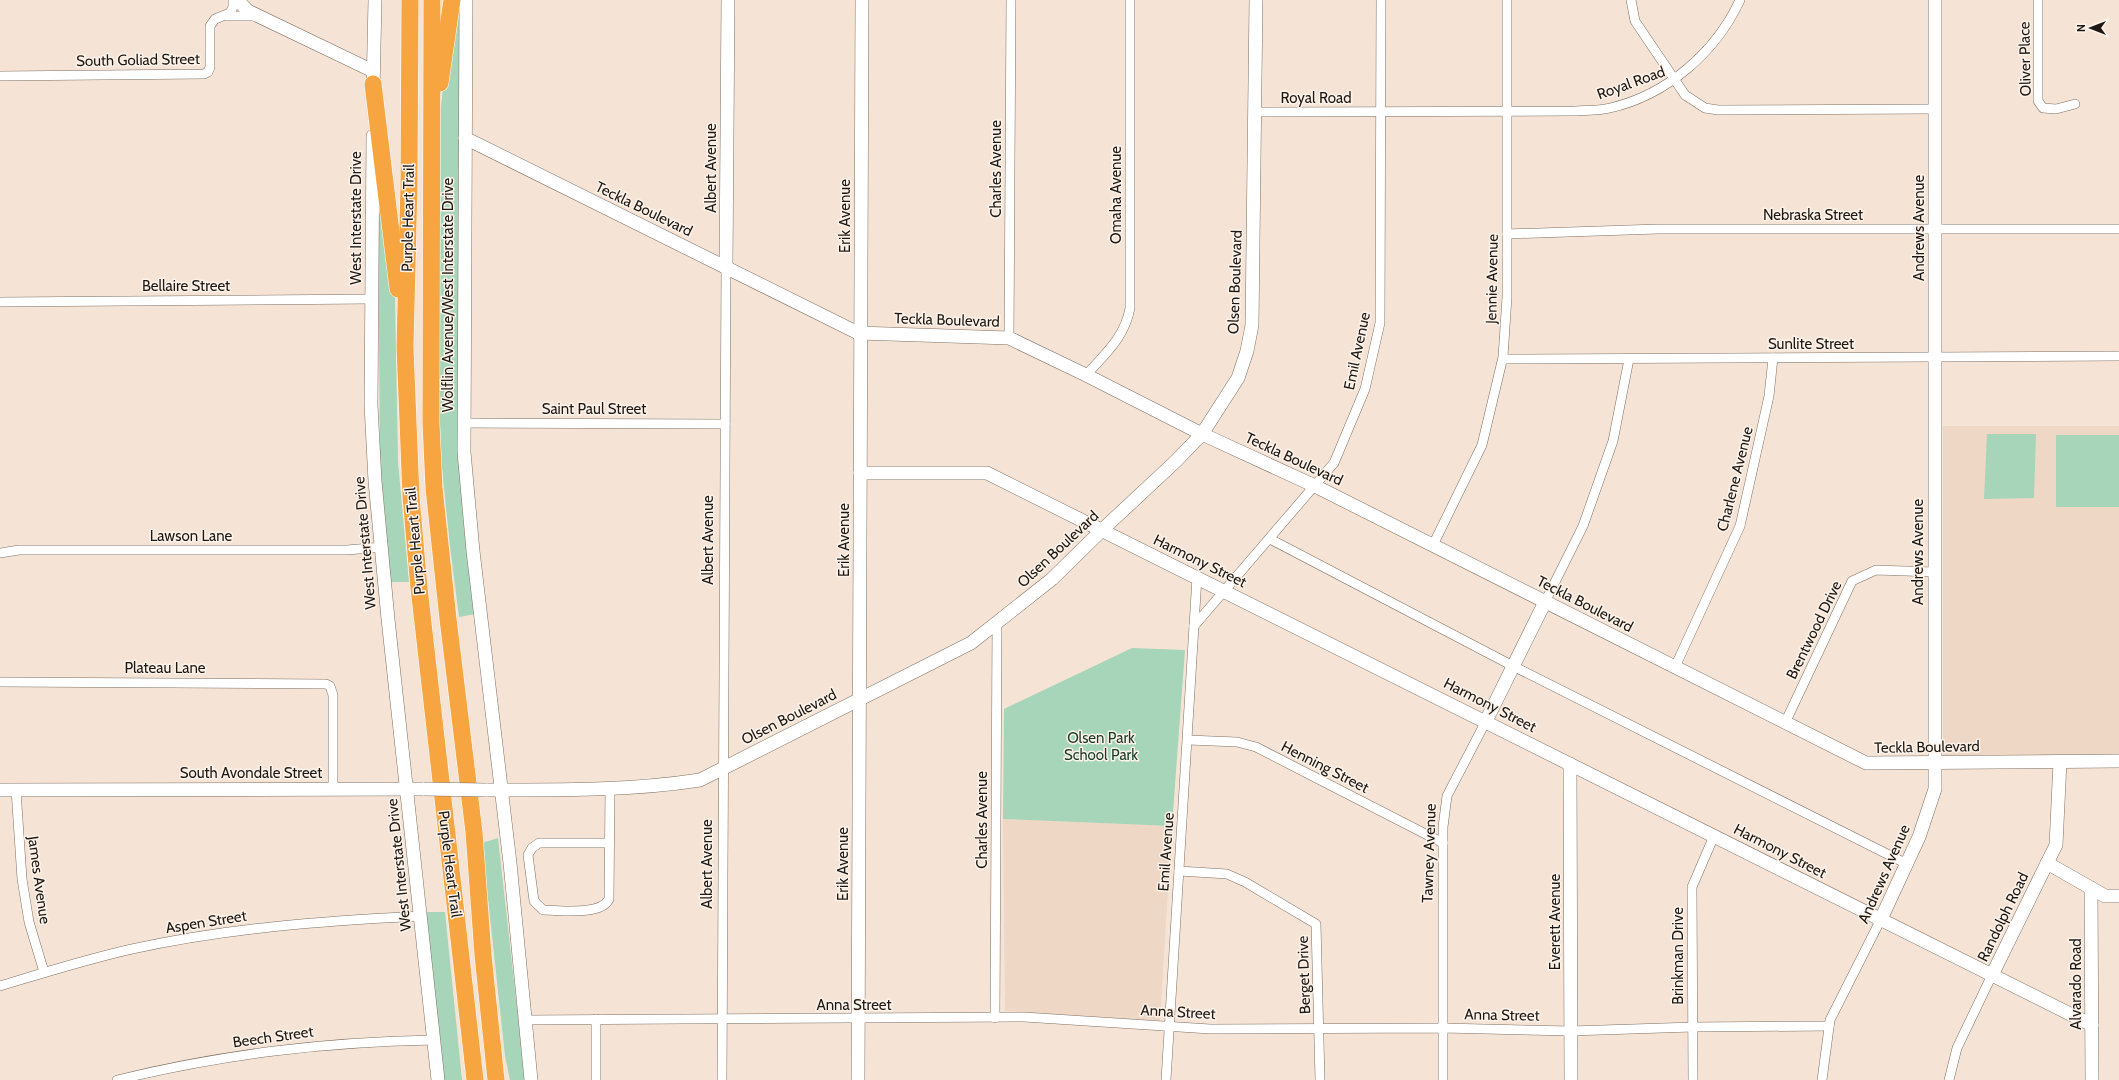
<svg xmlns="http://www.w3.org/2000/svg" width="2119" height="1080" viewBox="0 0 2119 1080" font-family="Cabin,sans-serif">
	<rect width="100%" height="100%" fill="#f5e4d6"/>
	<g fill="#eed7c4">
		<rect x="1943" y="426" width="176" height="329"/>
		<polygon points="1003,819 1172,826 1160,1021 1005,1011"/>
	</g>
	<g fill="#a7d5b9">
		<polygon points="460,0 458,417 475,614 459,617 450,546 438,429 440,117 447,48"/>
		<polygon points="378,177 382,178 395,298 398,462 409,582 390,582 380,475"/>
		<polygon points="1987,434 2036,434 2034,498 1984,499"/>
		<rect x="2056" y="435" width="63" height="72"/>
		<polygon points="1132,648 1185,650 1172,826 1003,819 1004,709"/>
		<polygon points="498,838 525,1080 510,1080 505,1056 482,843"/>
		<polygon points="426,912 445,912 462,1080 443,1080"/>
	</g>
	<g fill="none" stroke-linecap="round" stroke-linejoin="round">
		<g stroke="#7e7063" stroke-width="10">
			<g id="street">
				<polyline points="1631,0 1635,21 1685,95 1705,108 1718,110 1935,109"/>
				<polyline points="2038,0 2038,101 2043,108 2056,109 2075,104"/>
				<polyline points="228,16 254,16"/>
				<polyline points="0,76 204,74 208,72 210,67 210,26 215,19 230,13 233,7 233,0"/>
				<path d="M1255 112 1574 111C1586 110 1598 111 1610 108 1667 95 1716 52 1740 0"/>
				<polyline points="1507,234 1658,229 2119,229"/>
				<polyline points="0,302 372,299"/>
				<polyline points="1009,338 1011,0"/>
				<polyline points="1503,359 2119,356"/>
				<path d="M1086 375C1105 354 1125 337 1130 308V0"/>
				<polyline points="463,423 725,424"/>
				<polyline points="1270,539 1513,666 1907,864"/>
				<polyline points="1433,545 1482,445 1503,357 1507,297 1507,0"/>
				<polyline points="0,553 19,550 347,550 382,547"/>
				<polyline points="1545,602 1583,526 1613,441 1629,359"/>
				<polyline points="1194,626 1334,463 1365,389 1380,323 1381,0"/>
				<polyline points="1675,667 1740,526 1769,396 1773,358"/>
				<polyline points="0,682 326,684 330,686 333,695 333,790"/>
				<polyline points="1785,723 1852,581 1876,570 1934,572"/>
				<polyline points="1188,740 1237,742 1256,747 1443,843"/>
				<polyline points="16,790 22,879 29,922 44,972"/>
				<path d="M609 843H539L532 848 528 855 534 901 543 910C560 910 601 916 609 899L610 790"/>
				<polyline points="1179,871 1227,874 1245,882 1316,924 1320,1080"/>
				<path d="M0 986C43 973 87 959 132 949 227 928 323 921 421 916"/>
				<polyline points="995,1018 997,623"/>
				<polyline points="525,1020 1024,1017 1210,1029 1443,1028 1571,1031 1693,1027 1829,1026"/>
				<path d="M117 1080C224 1054 324 1042 434 1040"/>
				<polyline points="596,1080 596,1019"/>
				<polyline points="722,1080 726,267"/>
				<polyline points="1166,1080 1197,577"/>
				<polyline points="1443,1080 1443,827 1447,796 1486,721"/>
				<polyline points="1693,1080 1692,887 1714,836"/>
				<polyline points="1822,1080 1830,1020 1881,919"/>
				<polyline points="1949,1080 1957,1048 1992,975"/>
			</g>
		</g>
		<g stroke="#7e7063" stroke-width="14">
			<g id="secondary">
				<polyline points="237,0 248,11 373,71"/>
				<polyline points="466,0 464,452 473,551 510,863 531,1080"/>
				<polyline points="373,92 375,0"/>
				<polyline points="373,136 371,405 375,481 388,619 438,1080"/>
				<polyline points="465,138 858,333 1009,338 1086,375 1202,434 1315,486 1866,763 2119,761"/>
				<polyline points="726,267 728,0"/>
				<polyline points="860,473 987,473 2092,1025"/>
				<polyline points="1486,721 1545,602"/>
				<polyline points="1570,764 1571,1080"/>
				<polyline points="0,790 424,789"/>
				<path d="M486 790C558 790 629 791 700 780L971 643 1052 579 1102 530 1176 461 1202 434 1238 378 1247 351 1252 325 1256 0"/>
				<polyline points="2047,863 2105,896 2119,896"/>
				<polyline points="2091,888 2092,1080"/>
				<polyline points="1881,919 1919,837 1935,789 1935,0"/>
				<polyline points="1992,975 2056,845 2060,762"/>
				<polyline points="858,1080 862,0"/>
			</g>
		</g>
		<g stroke="#fff" stroke-width="18">
			<g id="highway">
				<polyline points="410,0 409,184 405,347 411,497 419,588 475,1080"/>
				<polyline points="432,0 431,423 434,488 448,619 474,832 483,955 496,1080"/>
				<polyline points="440,83 452,0"/>
				<polyline points="373,84 398,289"/>
			</g>
		</g>
		<use href="#street" stroke="#fff" stroke-width="9"/>
		<use href="#secondary" stroke="#fff" stroke-width="13"/>
		<use href="#highway" stroke="#f6a541" stroke-width="17"/>
		<g stroke="#7e7063" stroke-width="14" stroke-linecap="butt">
			<polyline id="secondary-bridge" points="424,789 486,790"/>
		</g>
		<use href="#secondary-bridge" stroke="#fff" stroke-width="13"/>
	</g>
	<g text-anchor="middle" dominant-baseline="central" stroke-width="3" stroke-linejoin="round" paint-order="stroke">
		<g font-size="15" fill="#1d1813" stroke="#fdf3ea">
			<text transform="translate(2025 59) rotate(-91)">Oliver Place</text>
			<text transform="translate(138 60) rotate(-1)">South Goliad Street</text>
			<text transform="translate(1631 83) rotate(-20)">Royal Road</text>
			<text x="1316" y="98">Royal Road</text>
			<text transform="translate(711 168) rotate(-90)">Albert Avenue</text>
			<text transform="translate(996 169) rotate(-90)">Charles Avenue</text>
			<text transform="translate(1116 195) rotate(-90)">Omaha Avenue</text>
			<text transform="translate(644 209) rotate(26)">Teckla Boulevard</text>
			<text x="1813" y="215">Nebraska Street</text>
			<text transform="translate(845 216) rotate(-90)">Erik Avenue</text>
			<text transform="translate(356 218) rotate(-90)">West Interstate Drive</text>
			<text transform="translate(408 218) rotate(-89)">Purple Heart Trail</text>
			<text transform="translate(1919 228) rotate(-90)">Andrews Avenue</text>
			<text transform="translate(1492 279) rotate(-89)">Jennie Avenue</text>
			<text transform="translate(1235 282) rotate(-88)">Olsen Boulevard</text>
			<text x="186" y="286">Bellaire Street</text>
			<text transform="translate(448 295) rotate(-90)">Wolflin Avenue/West Interstate Drive</text>
			<text transform="translate(947 320) rotate(2)">Teckla Boulevard</text>
			<text x="1811" y="344">Sunlite Street</text>
			<text transform="translate(1357 351) rotate(-78)">Emil Avenue</text>
			<text x="594" y="409">Saint Paul Street</text>
			<text transform="translate(1294 459) rotate(25)">Teckla Boulevard</text>
			<text transform="translate(1735 479) rotate(-76)">Charlene Avenue</text>
			<text x="191" y="536">Lawson Lane</text>
			<text transform="translate(708 540) rotate(-90)">Albert Avenue</text>
			<text transform="translate(844 540) rotate(-90)">Erik Avenue</text>
			<text transform="translate(415 541) rotate(-95)">Purple Heart Trail</text>
			<text transform="translate(365 543) rotate(-95)">West Interstate Drive</text>
			<text transform="translate(1058 549) rotate(-43)">Olsen Boulevard</text>
			<text transform="translate(1918 552) rotate(-90)">Andrews Avenue</text>
			<text transform="translate(1200 561) rotate(26)">Harmony Street</text>
			<text transform="translate(1585 604) rotate(27)">Teckla Boulevard</text>
			<text transform="translate(1814 630) rotate(-64)">Brentwood Drive</text>
			<text x="165" y="668">Plateau Lane</text>
			<text transform="translate(1490 705) rotate(27)">Harmony Street</text>
			<text transform="translate(789 717) rotate(-27)">Olsen Boulevard</text>
			<text transform="translate(1927 747) rotate(-1)">Teckla Boulevard</text>
			<text transform="translate(1325 767) rotate(27)">Henning Street</text>
			<text x="251" y="773">South Avondale Street</text>
			<text transform="translate(982 820) rotate(-90)">Charles Avenue</text>
			<text transform="translate(1780 851) rotate(27)">Harmony Street</text>
			<text transform="translate(1166 852) rotate(-86)">Emil Avenue</text>
			<text transform="translate(1429 853) rotate(-88)">Tawney Avenue</text>
			<text transform="translate(450 864) rotate(83)">Purple Heart Trail</text>
			<text transform="translate(707 864) rotate(-90)">Albert Avenue</text>
			<text transform="translate(843 864) rotate(-90)">Erik Avenue</text>
			<text transform="translate(399 865) rotate(-96)">West Interstate Drive</text>
			<text transform="translate(1884 874) rotate(-66)">Andrews Avenue</text>
			<text transform="translate(39 880) rotate(82)">James Avenue</text>
			<text transform="translate(2003 917) rotate(-64)">Randolph Road</text>
			<text transform="translate(206 922) rotate(-9)">Aspen Street</text>
			<text transform="translate(1555 922) rotate(-90)">Everett Avenue</text>
			<text transform="translate(1678 956) rotate(-90)">Brinkman Drive</text>
			<text transform="translate(1304 975) rotate(-92)">Berget Drive</text>
			<text transform="translate(2076 984) rotate(-90)">Alvarado Road</text>
			<text x="854" y="1005">Anna Street</text>
			<text transform="translate(1178 1012) rotate(3)">Anna Street</text>
			<text transform="translate(1502 1015) rotate(1)">Anna Street</text>
			<text transform="translate(273 1037) rotate(-8)">Beech Street</text>
		</g>
		<g font-size="15" fill="#183b28" stroke="#fdf3ea">
			<text x="1101" y="738">Olsen Park<tspan x="1101" dy="17">School Park</tspan></text>
		</g>
	</g>
	<g transform="translate(2091 28) rotate(270)" stroke="#fdf3ea" stroke-width="3" paint-order="stroke">
	<path d="M0-3L7 15L0 10L-7 15Z" fill="#1d1813"/>
	<text y="-6" font-size="11" font-weight="bold" text-anchor="middle" fill="#1d1813">N</text>
	</g>
</svg>
